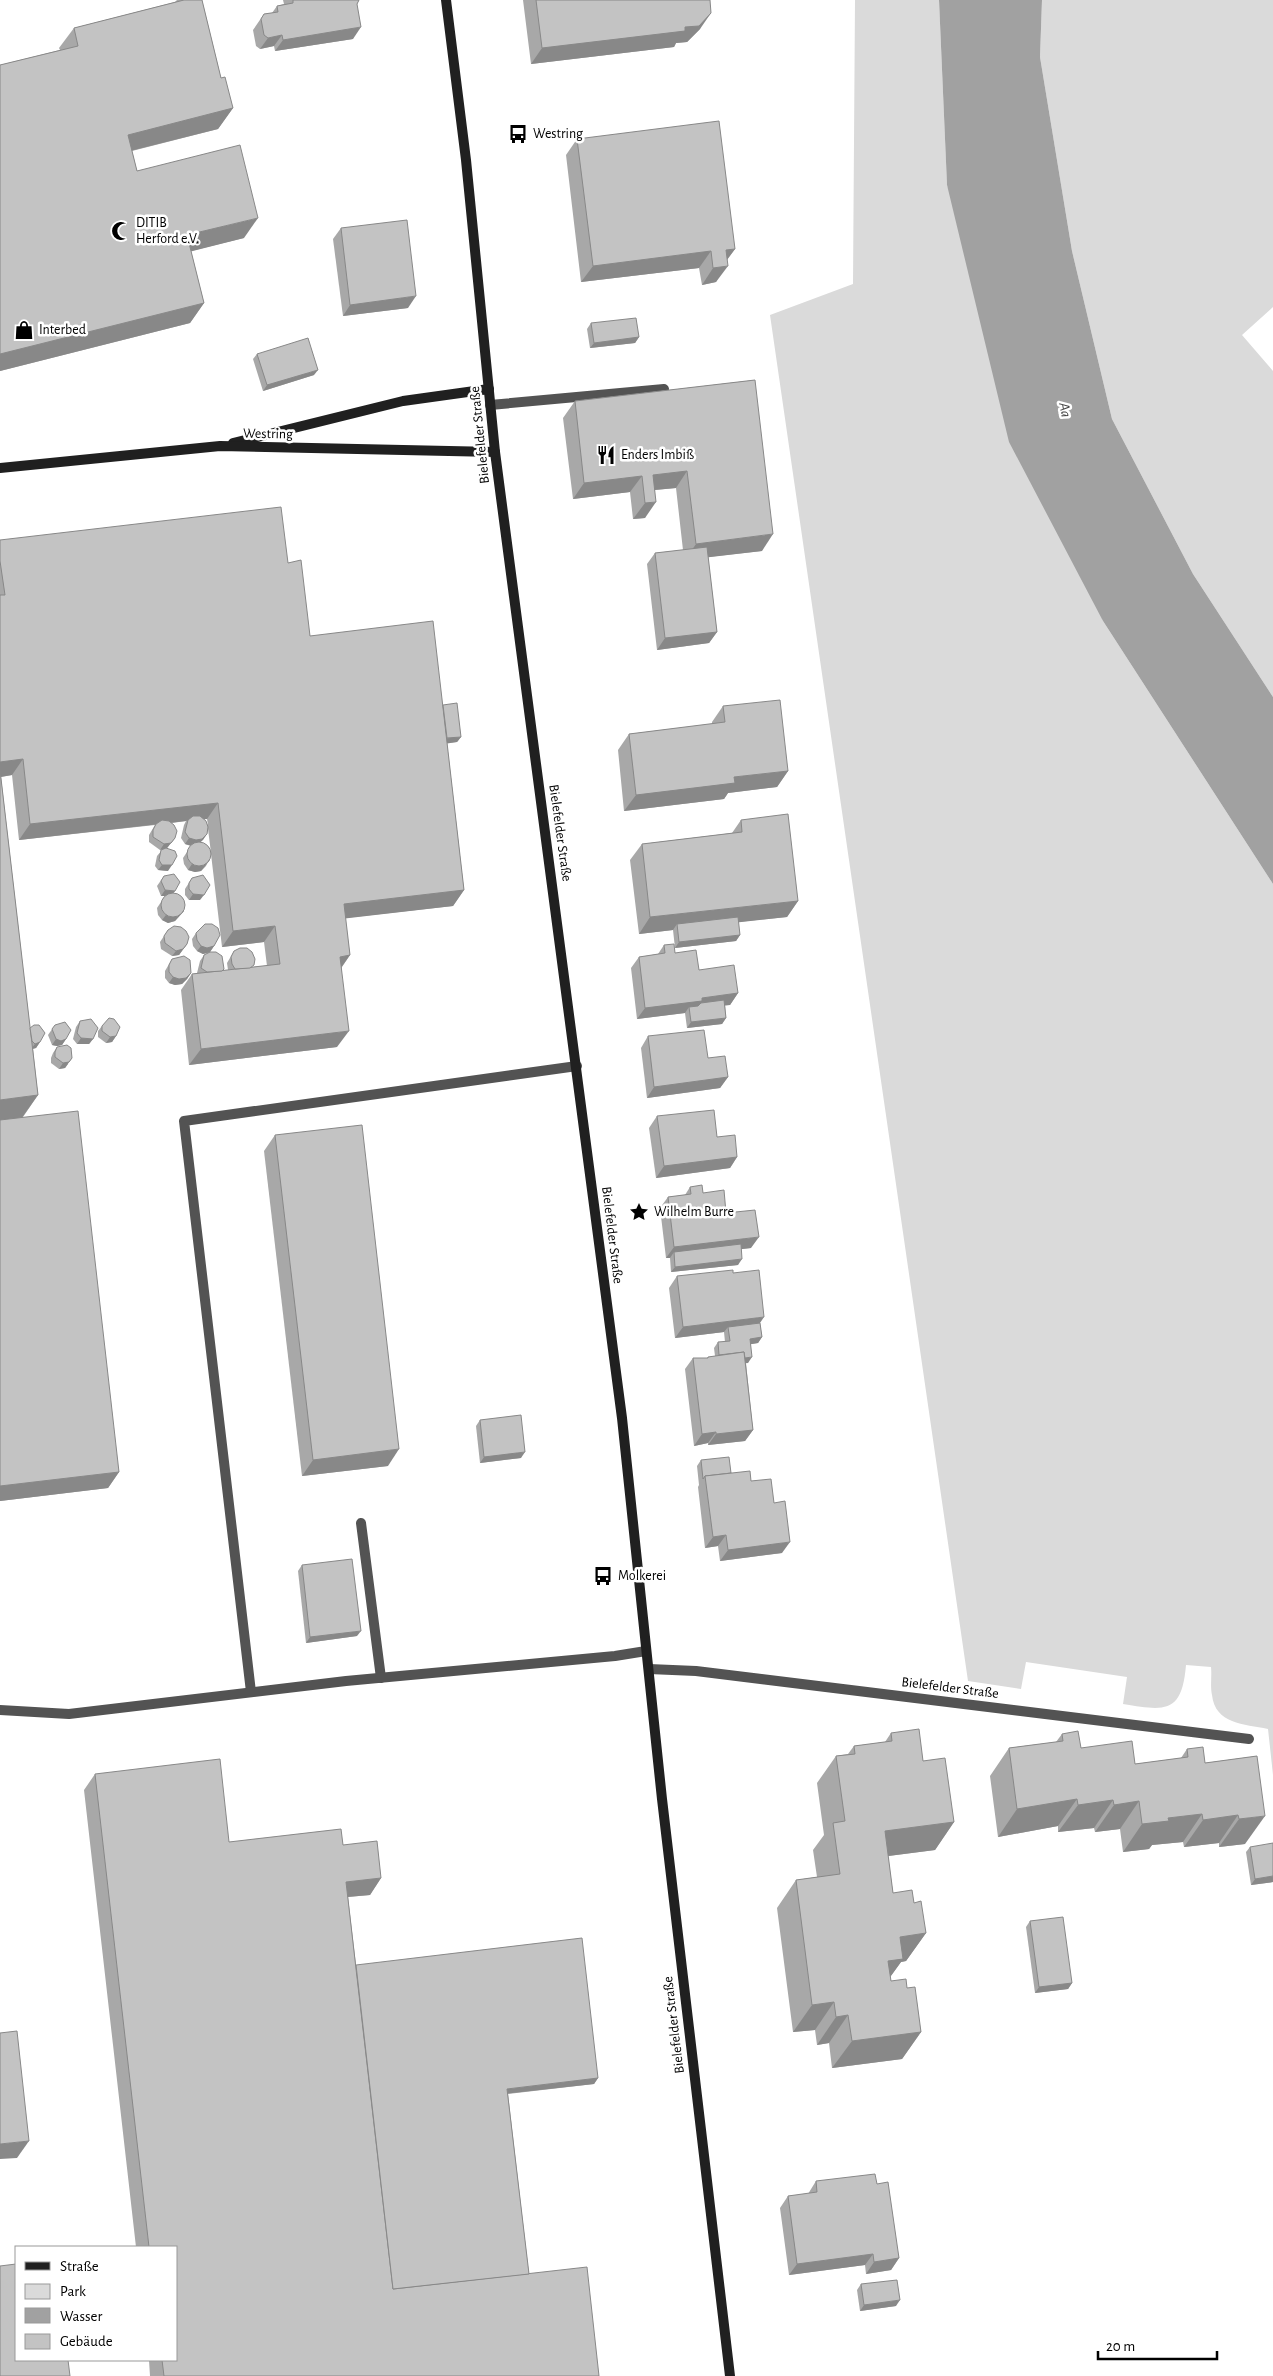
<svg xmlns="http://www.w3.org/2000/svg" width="1273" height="2376" viewBox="0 0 1273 2376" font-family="'Alegreya Sans',sans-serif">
	<rect width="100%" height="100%" fill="#fff"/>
	<g fill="#dadada">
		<path d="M855 0H939L947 185 1103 621 1273 884V1775L1268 1729C1244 1724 1215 1724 1212 1695 1210 1686 1212 1676 1211 1667L1186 1665C1182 1714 1165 1711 1123 1704L1127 1677 1026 1662 1021 1689 968 1681 770 315 853 284Z"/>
		<polygon points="1042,0 1273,0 1273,307 1242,335 1273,371 1273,697 1193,574 1112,419 1072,251 1040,57"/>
	</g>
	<polygon fill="#a1a1a1" points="939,0 1042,0 1040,57 1072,251 1112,419 1193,574 1273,697 1273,884 1103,621 1009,442 947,185"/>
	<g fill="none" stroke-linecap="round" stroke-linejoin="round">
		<g stroke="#535353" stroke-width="10">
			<polyline points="490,405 664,389"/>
			<polyline points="361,1523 381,1678"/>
			<polyline points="251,1692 184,1121 577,1066"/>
			<polyline points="0,1710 69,1714 346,1681 615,1656 646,1651"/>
		</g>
		<polyline stroke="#535353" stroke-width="10" points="649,1669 696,1671 1249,1739"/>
		<g stroke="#202020" stroke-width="10">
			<polyline points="446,0 466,160 495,452 622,1418 662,1799 730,2376"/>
			<polyline points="233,443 403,401 489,389"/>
			<polyline points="0,468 220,446 495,452"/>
		</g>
	</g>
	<g fill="#a8a8a8" fill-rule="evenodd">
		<polygon points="177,0 202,0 221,78 233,108 218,129 132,151 137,171 244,238 191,251 204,303 190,323 0,371 0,65 60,50 59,48 74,28 175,2"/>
		<polygon points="283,0 359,0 357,4 353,39 275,51 274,46 260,49 256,46 253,30 264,14 272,13 277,6 284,4"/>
		<polygon points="523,0 710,0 700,29 687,42 676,43 674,47 531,64"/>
		<polygon points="577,139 735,249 727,260 716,282 702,285 699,268 581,282 566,155"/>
		<polygon points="341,228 408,308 343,316 333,239"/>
		<polygon points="591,323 639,337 635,343 590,348 587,329"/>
		<polygon points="257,354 314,375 263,391 253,359"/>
		<polygon points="755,380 762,551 708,557 717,632 709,643 657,650 647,564 655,553 683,550 676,488 655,490 645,518 633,519 630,492 573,499 563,418 575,401"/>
		<path d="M0 540 288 563 310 636 443 705 461 737 457 742 447 743 464 890 453 906 345 918 350 955 342 967 337 1047 189 1065 181 990 192 974 197 973 200 961 204 955 208 953 203 954 197 951 193 946 192 939 196 933 214 946 210 952 223 971 228 970 227 963 234 951 252 967 267 966 264 942 222 947 211 854 206 866 201 871 195 872 188 870 184 864 183 858 191 846 185 844 181 838 184 825 186 821 172 823 175 838 167 848 168 871 158 870 155 866 157 856 163 849 160 850 149 842V835L155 825 19 840 12 775 1 777 30 1028 40 1042 36 1048 33 1049 38 1095 23 1117 119 1472 108 1488 0 1501ZM204 819H207L208 825ZM208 829 211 853 200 843 207 834Z"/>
		<polygon points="723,706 788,771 777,787 728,793 724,799 624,811 618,750 629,734 712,724 712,722"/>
		<polygon points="741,820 798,901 787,917 738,922 740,935 736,941 675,948 673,930 639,934 630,860 642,844 732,833"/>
		<polygon points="164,876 175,891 173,893 184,911 175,921 168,923 162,920 158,915 157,908 165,896 161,896 157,886"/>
		<polygon points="192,878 200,900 189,900 185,895 185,889"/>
		<polygon points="168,930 187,944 179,955 172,956 161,949 160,942"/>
		<polygon points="664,945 699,970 738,993 730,1005 725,1005 726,1018 722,1024 687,1028 685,1013 637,1019 631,968 639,957 658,954"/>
		<polygon points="172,959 191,973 187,979 182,984 175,985 169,983 165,978 165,971"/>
		<polygon points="80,1021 93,1039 89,1044 77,1044 73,1039 76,1027"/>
		<polygon points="55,1025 66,1039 62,1045 57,1046 52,1045 48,1035"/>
		<polygon points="102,1026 116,1036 112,1042 106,1043 98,1037 98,1031"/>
		<polygon points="648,1036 708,1058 728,1077 720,1088 647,1098 641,1048"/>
		<polygon points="57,1047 68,1064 65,1068 59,1069 51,1063 51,1058 53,1053"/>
		<polygon points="657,1116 717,1137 737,1157 730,1168 656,1178 649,1128"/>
		<polygon points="275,1135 388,1466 302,1476 264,1151"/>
		<polygon points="690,1187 703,1193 726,1213 751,1248 741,1249 738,1265 671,1272 670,1258 666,1258 660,1208 668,1197 685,1195"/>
		<polygon points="733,1273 760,1323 762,1337 758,1343 751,1344 748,1363 746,1363 753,1430 745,1441 708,1445 708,1443 694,1446 685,1369 693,1358 707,1358 708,1357 715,1356 714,1348 718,1342 725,1342 724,1332 675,1338 669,1288 677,1276"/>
		<polygon points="480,1420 521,1458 480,1463 476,1426"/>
		<polygon points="701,1460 751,1481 774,1503 782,1553 720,1561 718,1546 705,1548 698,1487 699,1485 697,1466"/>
		<polygon points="302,1565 357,1636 306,1643 298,1571"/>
		<polygon points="891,1733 923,1761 954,1822 935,1850 888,1856 893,1893 914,1903 926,1933 906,1961 901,1962 890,1977 891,1981 907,1988 921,2032 902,2059 832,2068 829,2043 817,2045 815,2030 793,2032 777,1908 796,1880 817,1877 813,1850 824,1835 817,1783 836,1756 848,1754 854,1746 885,1742"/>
		<polygon points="1062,1734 1081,1748 1135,1764 1181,1758 1187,1749 1205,1763 1257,1756 1245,1844 1219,1847 1219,1843 1184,1847 1183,1842 1152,1845 1149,1849 1123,1852 1120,1829 1095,1832 1094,1828 1058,1832 1058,1826 998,1837 990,1776 1009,1748 1056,1742"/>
		<polygon points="95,1774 229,1842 343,1845 381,1878 370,1895 348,1897 356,1965 598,2078 594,2084 508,2094 529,2274 599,2376 150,2376 149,2360 176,2360 176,2247 136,2247 84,1790"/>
		<polygon points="1250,1847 1273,1882 1251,1885 1246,1852"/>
		<polygon points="1030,1921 1072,1983 1068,1989 1035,1993 1026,1927"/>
		<polygon points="816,2181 877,2184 899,2258 891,2270 866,2274 865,2265 789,2275 780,2208 788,2196 808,2194"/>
		<polygon points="861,2284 896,2306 860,2311 857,2290"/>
	</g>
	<g fill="#888">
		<polygon points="711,13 700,29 687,42 676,43 674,47 531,64 542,48 685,27"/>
		<polygon points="361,27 353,39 275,51 283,40"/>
		<polygon points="282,35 274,46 260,49 268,38"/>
		<polygon points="233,108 218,129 114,155 128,135"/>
		<polygon points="258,218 244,238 173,256 187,235"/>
		<polygon points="735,249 723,265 726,250"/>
		<polygon points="711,251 699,268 581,282 593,266"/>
		<polygon points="728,266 716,282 702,285 713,268"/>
		<polygon points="416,296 408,308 343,316 350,305"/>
		<polygon points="204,303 190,323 0,371 0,354"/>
		<polygon points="639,337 635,343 590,348 594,343"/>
		<polygon points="318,370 314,375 263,391 267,385"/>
		<polygon points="687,471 676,488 643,491 653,475"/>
		<polygon points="642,476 630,492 573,499 584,483"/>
		<polygon points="656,502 645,518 633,519 645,503"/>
		<polygon points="773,534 762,551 685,560 696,544"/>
		<polygon points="717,632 709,643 657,650 665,638"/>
		<polygon points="461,737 457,742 437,745 441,739"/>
		<polygon points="23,759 12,775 0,777 0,762"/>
		<polygon points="788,771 777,787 728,793 724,799 624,811 636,795 734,777"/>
		<polygon points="218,803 207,819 187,821 188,820 186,821 19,840 30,824"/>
		<polygon points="207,834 203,840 198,844 192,846 185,844 189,838"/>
		<polygon points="175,838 167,848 160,850 164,844"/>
		<polygon points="210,860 201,871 195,872 188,870 192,864"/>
		<polygon points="162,865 172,865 168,871 158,870"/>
		<polygon points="165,890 175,891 171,896 161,896"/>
		<polygon points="464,890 453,906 332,920 344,904"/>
		<polygon points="193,894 204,895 200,900 189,900"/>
		<polygon points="798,901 787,917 678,929 677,924 673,930 639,934 650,917"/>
		<polygon points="184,911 175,921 168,923 162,920 166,915"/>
		<polygon points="275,926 264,942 222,947 233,931"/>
		<polygon points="740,935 736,941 675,948 679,942"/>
		<polygon points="187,944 179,955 172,956 176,951"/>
		<polygon points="201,946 214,946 210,952 203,954 197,951"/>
		<polygon points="350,955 338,972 340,957"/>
		<polygon points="191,973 187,979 182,984 175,985 169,983 173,977"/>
		<polygon points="738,993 730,1005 697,1009 689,1007 685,1013 637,1019 645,1008 702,998"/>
		<polygon points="726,1018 722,1024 687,1028 691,1022"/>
		<polygon points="349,1031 337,1047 189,1065 201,1049"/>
		<polygon points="116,1036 112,1042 106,1043 110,1037"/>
		<polygon points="81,1038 93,1039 89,1044 77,1044"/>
		<polygon points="56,1039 66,1039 62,1045 57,1046 52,1045"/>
		<polygon points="40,1042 36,1048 31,1049 35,1044"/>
		<polygon points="72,1058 65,1068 59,1069 63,1063"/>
		<polygon points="728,1077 720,1088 647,1098 654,1087"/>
		<polygon points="38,1095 11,1133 0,1135 0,1100"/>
		<polygon points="737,1157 730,1168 656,1178 664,1166"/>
		<polygon points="759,1237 751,1248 674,1257 674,1252 670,1258 666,1258 674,1247"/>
		<polygon points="742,1259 738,1265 671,1272 675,1267"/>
		<polygon points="764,1317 756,1329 728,1327 724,1332 675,1338 683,1327"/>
		<polygon points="762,1337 758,1343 746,1345 750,1339"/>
		<polygon points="752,1357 748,1363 716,1366 720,1361"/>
		<polygon points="753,1430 745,1441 708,1445 716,1434"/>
		<polygon points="716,1432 708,1443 694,1446 702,1434"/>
		<polygon points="399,1449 388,1466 302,1476 313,1460"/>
		<polygon points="525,1452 521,1458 480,1463 484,1457"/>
		<polygon points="119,1472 108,1488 0,1501 0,1486"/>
		<polygon points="726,1535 718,1546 705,1548 713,1537"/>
		<polygon points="790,1542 782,1553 720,1561 728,1550"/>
		<polygon points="361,1631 357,1636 306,1643 310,1637"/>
		<polygon points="1077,1799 1058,1826 998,1837 1017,1809"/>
		<polygon points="1113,1800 1094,1828 1058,1832 1078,1805"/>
		<polygon points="1139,1801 1120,1829 1095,1832 1114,1805"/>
		<polygon points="1202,1814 1183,1842 1152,1845 1149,1849 1123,1852 1142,1824 1168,1818"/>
		<polygon points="1238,1815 1219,1843 1184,1847 1203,1820"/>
		<polygon points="1265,1816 1245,1844 1219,1847 1239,1819"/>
		<polygon points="954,1822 935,1850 865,1859 885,1831"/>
		<polygon points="1273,1876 1273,1882 1251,1885 1255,1879"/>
		<polygon points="381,1878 370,1895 335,1898 346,1882"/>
		<polygon points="926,1933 906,1961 901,1962 883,1987 869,1989 900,1937"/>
		<polygon points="1072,1983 1068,1989 1035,1993 1039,1987"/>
		<polygon points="834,2002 815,2030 793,2032 812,2005"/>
		<polygon points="848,2015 829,2043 817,2045 836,2017"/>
		<polygon points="921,2032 902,2059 832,2068 852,2041"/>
		<polygon points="598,2078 594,2084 503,2094 507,2089"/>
		<polygon points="29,2141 17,2158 0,2159 0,2144"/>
		<polygon points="873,2254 865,2265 789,2275 797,2264"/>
		<polygon points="899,2258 891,2270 866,2274 874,2262"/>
		<polygon points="900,2300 896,2306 860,2311 864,2305"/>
	</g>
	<g fill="#c3c3c3" stroke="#888">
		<polygon points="184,0 202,0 221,78 225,77 233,108 128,135 137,171 240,145 258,218 187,235 204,303 0,354 0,65 78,46 74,28"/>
		<polygon points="293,0 359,0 357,4 361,27 283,40 282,35 268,38 264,35 261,19 264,14 278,12 277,6 293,3"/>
		<polygon points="536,0 710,0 711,13 699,26 685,27 685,31 542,48"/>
		<polygon points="719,121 735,249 726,250 728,266 713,268 711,251 593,266 577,139"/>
		<polygon points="407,220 416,296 350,305 341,228"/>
		<polygon points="636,318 639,337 594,343 591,323"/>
		<polygon points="308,338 318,370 267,385 257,354"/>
		<polygon points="755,380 773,534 696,544 687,471 653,475 656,502 645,503 642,476 584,483 575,401"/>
		<polygon points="281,507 288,563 301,560 310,636 433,621 464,890 344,904 350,955 340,957 349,1031 201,1049 192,974 280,964 275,926 233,931 218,803 30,824 23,759 0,762 0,595 5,595 0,561 0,540"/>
		<polygon points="707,547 717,632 665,638 655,553"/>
		<polygon points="780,700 788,771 734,777 735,783 636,795 629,734 725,722 723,706"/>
		<polygon points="457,703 461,737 447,738 443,705"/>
		<polygon points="0,770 38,1095 0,1100"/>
		<polygon points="788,814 798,901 650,917 642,844 742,832 741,820"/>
		<polygon points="193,816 200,816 206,821 208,827 207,834 202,839 196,840 189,838 185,832 188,820"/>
		<polygon points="162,820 169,821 174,825 177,831 175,838 171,843 164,844 153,837 153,830 156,824"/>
		<circle cx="199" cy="854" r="12"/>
		<polygon points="166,848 175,851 177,856 172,865 162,865 159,860 161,850"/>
		<polygon points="174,874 180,882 175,891 165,890 161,881 164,876"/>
		<polygon points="203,875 210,885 204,895 193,894 189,889 189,883 192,878"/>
		<circle cx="173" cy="905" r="12"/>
		<polygon points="738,917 740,935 679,942 677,924"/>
		<polygon points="205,924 212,924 218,928 220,935 214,946 207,948 201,946 197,940 196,933"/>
		<polygon points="174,926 181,927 186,931 189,937 187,944 183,949 176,951 165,943 164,936 168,930"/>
		<polygon points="674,944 675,953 696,950 699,970 734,965 738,993 702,998 702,1001 645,1008 639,957 665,953 664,945"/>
		<polygon points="240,948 247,948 252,952 255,959 254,965 250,968 235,969 232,964 231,957 234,951"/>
		<polygon points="210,952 216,952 222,956 224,969 222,971 207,972 201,968 204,955"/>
		<polygon points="184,956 190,960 191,973 186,978 179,979 173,977 169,972 169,965 172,959"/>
		<polygon points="724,1000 726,1018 691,1022 689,1007 698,1006 701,1003"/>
		<polygon points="109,1018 114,1019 120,1027 116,1036 110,1037 102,1031 102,1026"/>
		<polygon points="91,1019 98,1028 93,1039 81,1038 77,1033 80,1021"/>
		<polygon points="65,1022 71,1030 66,1039 61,1041 56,1039 52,1029 55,1025"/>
		<polygon points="34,1025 39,1025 45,1033 40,1042 35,1044 32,1041 30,1028"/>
		<polygon points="704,1030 708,1058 725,1056 728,1077 654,1087 648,1036"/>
		<polygon points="67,1045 71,1048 72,1058 69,1062 63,1063 55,1057 55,1052 57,1047"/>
		<polygon points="714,1110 717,1137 735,1135 737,1157 664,1166 657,1116"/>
		<polygon points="78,1111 119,1472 0,1486 0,1120"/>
		<polygon points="362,1125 399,1449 313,1460 275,1135"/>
		<polygon points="702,1185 703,1193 724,1190 726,1213 755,1210 759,1237 674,1247 668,1197 691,1194 690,1187"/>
		<polygon points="741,1244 742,1259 675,1267 674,1252"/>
		<polygon points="733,1270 733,1273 759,1270 764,1317 683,1327 677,1276"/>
		<polygon points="760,1323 762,1337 750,1339 752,1357 745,1358 744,1352 719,1355 718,1342 730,1341 728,1327"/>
		<polygon points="744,1352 753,1430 716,1434 716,1432 702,1434 693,1358 708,1358 708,1357"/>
		<polygon points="521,1415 525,1452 484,1457 480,1420"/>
		<polygon points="729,1457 731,1473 705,1476 703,1479 701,1460"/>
		<polygon points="750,1471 751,1481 771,1479 774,1503 785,1501 790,1542 728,1550 726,1535 713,1537 705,1476"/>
		<polygon points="352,1559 361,1631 310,1637 302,1565"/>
		<polygon points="919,1729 923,1761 945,1758 954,1822 885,1831 893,1893 912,1890 914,1903 921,1901 926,1933 900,1937 903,1959 888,1961 891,1981 906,1979 907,1988 915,1987 921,2032 852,2041 848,2015 836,2017 834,2002 812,2005 796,1880 840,1874 833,1823 845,1821 836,1756 855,1754 854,1746 892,1741 891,1733"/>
		<polygon points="1078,1731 1081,1748 1132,1741 1135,1764 1188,1757 1187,1749 1203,1747 1205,1763 1257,1756 1265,1816 1239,1819 1238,1815 1203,1820 1202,1814 1168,1818 1169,1821 1142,1824 1139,1801 1114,1805 1113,1800 1078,1805 1077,1799 1017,1809 1009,1748 1063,1741 1062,1734"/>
		<polygon points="220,1759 229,1842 341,1829 343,1845 377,1841 381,1878 346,1882 393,2289 587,2267 599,2376 164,2376 162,2360 176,2360 176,2247 149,2247 95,1774"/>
		<polygon points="1273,1843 1273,1876 1255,1879 1250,1847"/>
		<polygon points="1063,1917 1072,1983 1039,1987 1030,1921"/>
		<polygon points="582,1938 598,2078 507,2089 529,2274 393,2289 356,1965"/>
		<polygon points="17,2031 29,2141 0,2144 0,2033"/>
		<polygon points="875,2174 877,2184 888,2182 899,2258 874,2262 873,2254 797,2264 788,2196 817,2192 816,2181"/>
		<polygon points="16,2264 16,2360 68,2360 70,2376 0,2376 0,2266"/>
		<polygon points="897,2280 900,2300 864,2305 861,2284"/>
	</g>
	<defs>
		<g id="bus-bare" transform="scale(1.5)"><path d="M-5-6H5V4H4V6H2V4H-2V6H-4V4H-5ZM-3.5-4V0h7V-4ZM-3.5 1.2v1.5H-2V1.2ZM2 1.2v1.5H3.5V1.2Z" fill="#000" stroke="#fff" stroke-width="2.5" paint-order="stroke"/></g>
		<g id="mosque-bare" transform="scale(1.5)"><path d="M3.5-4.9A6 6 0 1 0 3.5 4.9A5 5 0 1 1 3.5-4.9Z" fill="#000" stroke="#fff" stroke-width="2.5" paint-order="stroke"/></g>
		<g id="shop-bare" transform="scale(1.5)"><path d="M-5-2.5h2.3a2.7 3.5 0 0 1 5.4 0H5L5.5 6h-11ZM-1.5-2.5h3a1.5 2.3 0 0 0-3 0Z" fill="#000" stroke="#fff" stroke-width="2.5" paint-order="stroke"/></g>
		<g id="restaurant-bare" transform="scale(1.5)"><path d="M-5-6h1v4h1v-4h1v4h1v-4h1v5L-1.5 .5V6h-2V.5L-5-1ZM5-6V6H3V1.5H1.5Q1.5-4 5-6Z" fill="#000" stroke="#fff" stroke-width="2.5" paint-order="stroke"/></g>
		<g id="sight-bare" transform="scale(1.5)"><path d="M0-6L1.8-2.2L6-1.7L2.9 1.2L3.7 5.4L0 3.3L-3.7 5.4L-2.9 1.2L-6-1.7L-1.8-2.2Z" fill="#000" stroke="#fff" stroke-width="2.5" paint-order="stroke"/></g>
	</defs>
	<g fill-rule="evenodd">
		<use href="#bus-bare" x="518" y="134"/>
		<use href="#mosque-bare" x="121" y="231"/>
		<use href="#shop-bare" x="24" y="330"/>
		<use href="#restaurant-bare" x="606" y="455"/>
		<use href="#sight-bare" x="639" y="1212"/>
		<use href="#bus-bare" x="603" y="1576"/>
	</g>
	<g text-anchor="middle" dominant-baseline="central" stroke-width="5" stroke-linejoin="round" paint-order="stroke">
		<g font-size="14" fill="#000" stroke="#fff" text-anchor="start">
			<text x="533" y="134">Westring</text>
			<text x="136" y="223">DITIB<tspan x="136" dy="16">Herford e.V.</tspan></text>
			<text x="39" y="330">Interbed</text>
			<text x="621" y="455">Enders Imbiß</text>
			<text x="654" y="1212">Wilhelm Burre</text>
			<text x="618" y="1576">Molkerei</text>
		</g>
		<g font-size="14" fill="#000" stroke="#fff">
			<text transform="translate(268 434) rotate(1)">Westring</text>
			<text transform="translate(480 435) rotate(-96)">Bielefelder Straße</text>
			<text transform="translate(560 833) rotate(82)">Bielefelder Straße</text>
			<text transform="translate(612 1235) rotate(83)">Bielefelder Straße</text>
			<text transform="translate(950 1688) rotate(7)">Bielefelder Straße</text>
			<text transform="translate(674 2025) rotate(-97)">Bielefelder Straße</text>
		</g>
		<g font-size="15" font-style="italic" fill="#424242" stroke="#fff">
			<text transform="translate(1065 410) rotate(80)">Aa</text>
		</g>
	</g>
	<rect x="15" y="2246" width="162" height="115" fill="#ffffff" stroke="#999999"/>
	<rect x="25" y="2262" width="25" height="8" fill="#202020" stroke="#999999"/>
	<text x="60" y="2271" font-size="15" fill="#000000">Straße</text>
	<rect x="25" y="2284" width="25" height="15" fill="#dadada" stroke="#999999"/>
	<text x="60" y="2296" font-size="15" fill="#000000">Park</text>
	<rect x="25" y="2308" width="25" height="15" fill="#a1a1a1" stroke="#999999"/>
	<text x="60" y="2321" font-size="15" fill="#000000">Wasser</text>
	<rect x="25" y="2334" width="25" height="15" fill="#c3c3c3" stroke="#999999"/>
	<text x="60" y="2346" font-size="15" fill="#000000">Gebäude</text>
	<path d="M1098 2351v8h119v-8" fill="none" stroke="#000000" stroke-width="2.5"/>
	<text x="1106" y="2351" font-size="15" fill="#000000" stroke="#ffffff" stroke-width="4" paint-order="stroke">20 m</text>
</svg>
